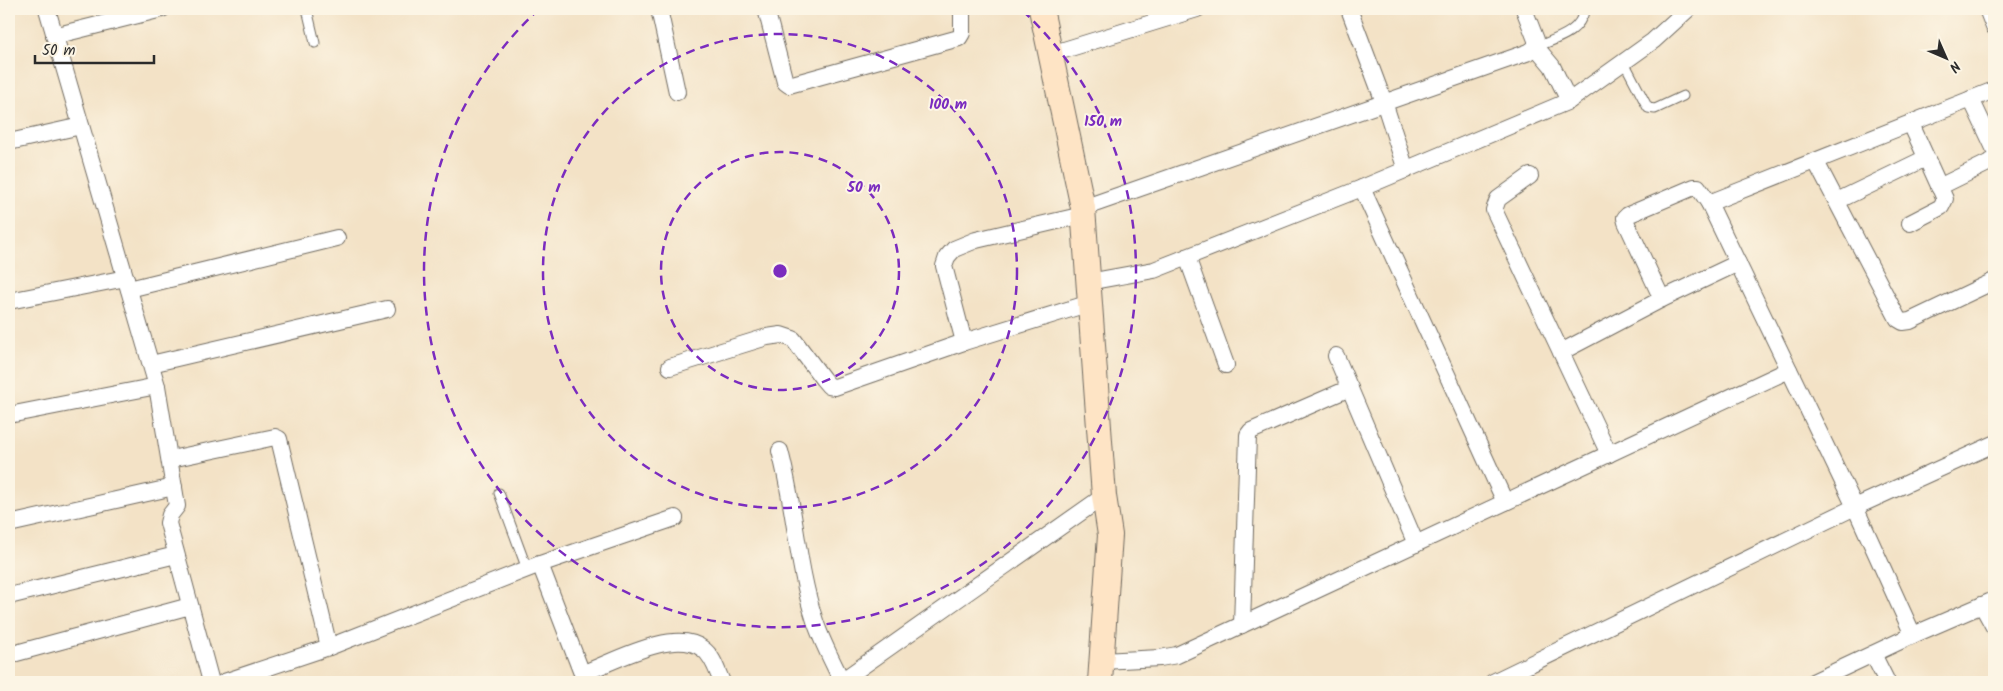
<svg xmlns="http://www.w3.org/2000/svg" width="2003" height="691" viewBox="0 0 2003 691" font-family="Kalam,sans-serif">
	<rect width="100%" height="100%" fill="#fcf5e5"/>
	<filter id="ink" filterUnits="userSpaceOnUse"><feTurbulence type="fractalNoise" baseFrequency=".02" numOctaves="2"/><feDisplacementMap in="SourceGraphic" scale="10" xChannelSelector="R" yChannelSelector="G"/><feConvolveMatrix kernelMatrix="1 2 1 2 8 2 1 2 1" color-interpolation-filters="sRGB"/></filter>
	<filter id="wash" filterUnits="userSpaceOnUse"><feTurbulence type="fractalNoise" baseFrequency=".0096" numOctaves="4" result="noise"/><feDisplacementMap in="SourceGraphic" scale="20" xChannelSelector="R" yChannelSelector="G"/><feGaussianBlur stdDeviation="1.12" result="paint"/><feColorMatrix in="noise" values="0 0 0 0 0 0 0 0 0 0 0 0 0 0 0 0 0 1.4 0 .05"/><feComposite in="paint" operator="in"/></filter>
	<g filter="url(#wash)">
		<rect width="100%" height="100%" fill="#f3e2c6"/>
	</g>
	<g filter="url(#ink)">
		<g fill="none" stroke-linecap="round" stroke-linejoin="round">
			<g stroke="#716b61" stroke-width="11">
				<g id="lane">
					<polyline points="307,9 315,43"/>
					<path d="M1536 47C1557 38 1579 34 1585 9"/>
					<polyline points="1624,62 1648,108 1655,109 1683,96"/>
					<polyline points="499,493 527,569"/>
				</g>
			</g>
			<g stroke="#716b61" stroke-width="18">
				<g id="street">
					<polyline points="47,9 157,386 177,506 170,515 168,523 211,682"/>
					<polyline points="659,9 677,92"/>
					<polyline points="766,9 785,82 789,85 959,38 962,33 962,9"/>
					<polyline points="1349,9 1384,102 1406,170"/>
					<polyline points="1987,9 1994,27"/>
					<polyline points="54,36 162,9"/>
					<polyline points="1536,47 1552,66 1569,101"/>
					<polyline points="1051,54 1197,9"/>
					<polyline points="1971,99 1994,148"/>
					<polyline points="9,142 81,126"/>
					<polyline points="1816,162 1898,319 1903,322 1910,321 1994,281"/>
					<polyline points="1530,176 1498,199 1494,210 1609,454"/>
					<polyline points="1939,187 1994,160"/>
					<polyline points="1362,188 1505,502"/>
					<polyline points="1837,201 1926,158"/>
					<polyline points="1709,203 1855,507 1913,635"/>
					<polyline points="1083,208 1529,52 1536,47 1536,40 1524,9"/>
					<polyline points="1910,223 1941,207 1945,199 1911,124"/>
					<polyline points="1187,257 1226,365"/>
					<polyline points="1088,282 1154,270 1362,188 1569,101 1653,41 1688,9"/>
					<polyline points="129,289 337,238"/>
					<polyline points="1662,299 1626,222 1625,218 1628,215 1694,187 1698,187 1709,203 1994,90"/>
					<polyline points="9,301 126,278"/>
					<polyline points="964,342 944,266 947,257 954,249 976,240 1083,215"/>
					<polyline points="1561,352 1662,299 1738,263"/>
					<polyline points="1336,356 1416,544"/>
					<polyline points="151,364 387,309"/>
					<polyline points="670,367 767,337 781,335 793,339 823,379 829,386 835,387 964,342 1090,303"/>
					<polyline points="9,415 157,386"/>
					<path d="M780 451C795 507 797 566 815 621 822 642 832 661 842 681"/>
					<polyline points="171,459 275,437 279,439 329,647"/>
					<polyline points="9,524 174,487"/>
					<path d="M540 564 581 671 586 672C615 661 676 627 703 649 713 656 717 671 722 682"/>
					<polyline points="9,596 176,555"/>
					<polyline points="1982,605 1994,627"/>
					<polyline points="1242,625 1248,435 1251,431 1350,388"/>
					<polyline points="1873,654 1887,682"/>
					<polyline points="9,655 190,606"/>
					<polyline points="1102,661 1160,658 1177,655 1789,370"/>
					<polyline points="224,682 329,647 540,564 675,518"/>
					<polyline points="840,682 1104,496"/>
					<polyline points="1493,682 1855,507 1994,444"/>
					<polyline points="1813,682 1913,635 1994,600"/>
				</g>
			</g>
			<g stroke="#716b61" stroke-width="26">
				<polyline id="secondary" points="1041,9 1083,208 1104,496 1110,535 1100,682"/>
			</g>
			<use href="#lane" stroke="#fff" stroke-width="9"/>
			<use href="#street" stroke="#fff" stroke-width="16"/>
			<use href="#secondary" stroke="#fee4c5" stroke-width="24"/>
		</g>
	</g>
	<g fill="none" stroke="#7b2cbf" stroke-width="2.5" stroke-dasharray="9 6">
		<circle cx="780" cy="271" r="119"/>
		<circle cx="780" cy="271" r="237"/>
		<path d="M1023 11A356 356 0 1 1 537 11"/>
	</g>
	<circle cx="780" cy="271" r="8" fill="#7b2cbf" stroke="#fcf5e5" stroke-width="2.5"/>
	<g font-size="15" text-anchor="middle" font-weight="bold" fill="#7b2cbf" stroke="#fcf5e5" stroke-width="4" stroke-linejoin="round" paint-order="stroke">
		<text x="948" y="109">100 m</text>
		<text x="1103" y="126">150 m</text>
		<text x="864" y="192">50 m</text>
	</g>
	<rect width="2003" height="691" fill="none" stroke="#fcf5e5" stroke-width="30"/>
	<g transform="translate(1946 58) rotate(135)" stroke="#fcf5e5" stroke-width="4" paint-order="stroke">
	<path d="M0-4L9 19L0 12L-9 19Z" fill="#2b2b2b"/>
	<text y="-8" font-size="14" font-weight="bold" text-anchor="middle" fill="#2b2b2b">N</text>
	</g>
	<path d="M35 55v8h119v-8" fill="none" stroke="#2b2b2b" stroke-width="2.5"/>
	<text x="42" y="55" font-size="15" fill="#2b2b2b" stroke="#fcf5e5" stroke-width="4" paint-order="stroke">50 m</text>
</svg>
